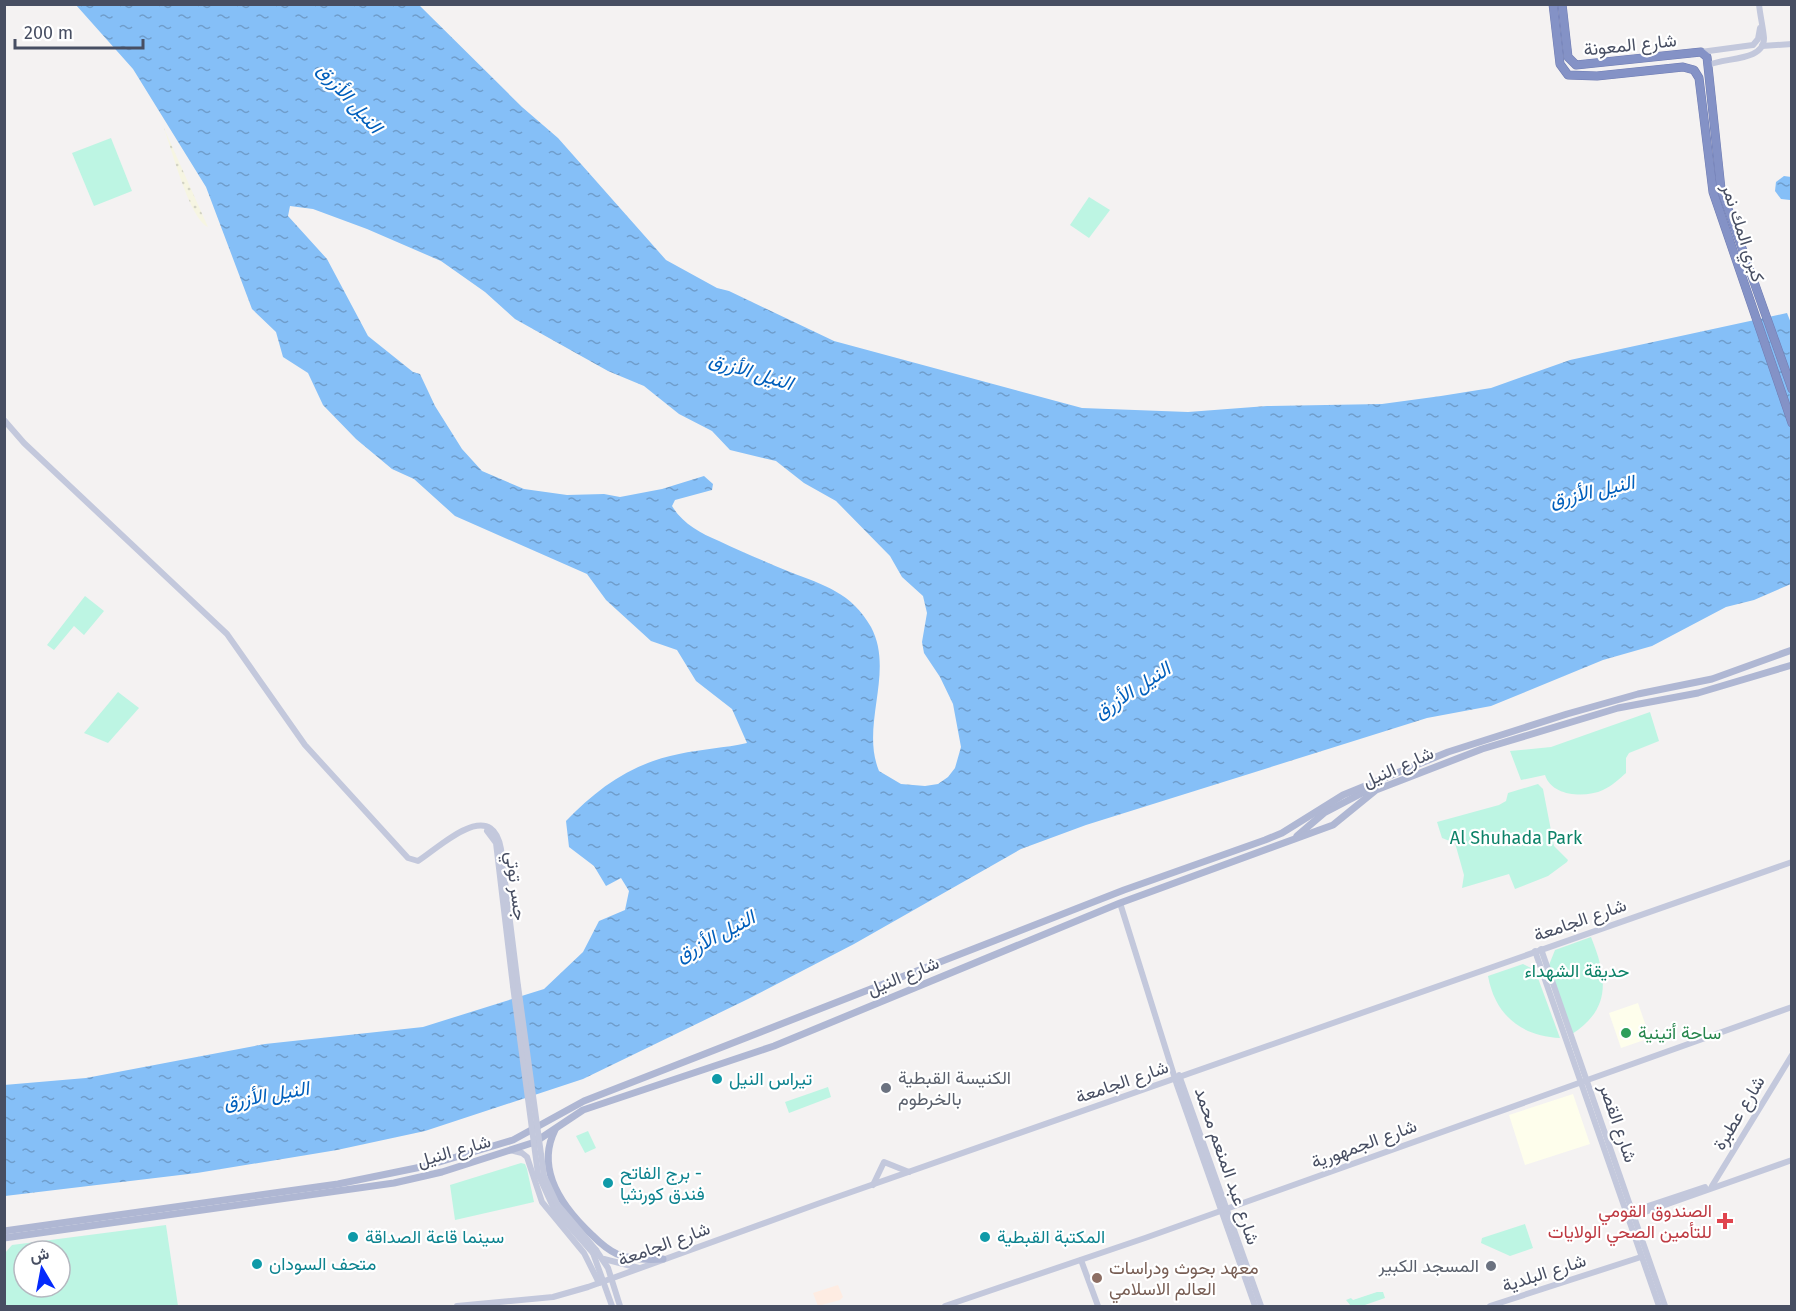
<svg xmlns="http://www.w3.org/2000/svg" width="1796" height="1311" viewBox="0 0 1796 1311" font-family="'Fira Sans',Vazirmatn,sans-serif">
	<defs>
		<pattern id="sand-dots" width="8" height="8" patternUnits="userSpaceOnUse" patternTransform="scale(1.5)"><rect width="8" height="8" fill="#f6f5e2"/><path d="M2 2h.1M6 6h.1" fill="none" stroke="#d4d4c4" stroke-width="1.8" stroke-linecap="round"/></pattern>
		<pattern id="water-ripples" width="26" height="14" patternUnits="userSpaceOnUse" patternTransform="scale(1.5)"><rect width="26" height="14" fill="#85bff7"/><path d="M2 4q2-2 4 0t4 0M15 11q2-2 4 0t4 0" fill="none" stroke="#6f9dcb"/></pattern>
	</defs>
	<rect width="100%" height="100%" fill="#f4f2f2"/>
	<g fill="#fefeec">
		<polygon points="1638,1003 1650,1038 1621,1048 1609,1013"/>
		<polygon points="1573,1094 1590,1144 1525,1165 1509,1115"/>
	</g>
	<polygon fill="#feece2" points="838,1285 843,1297 840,1300 818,1306 813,1293"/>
	<g fill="#bdf5e3" fill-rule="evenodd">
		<polygon points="111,138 132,191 94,206 72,153"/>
		<polygon points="1089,197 1110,210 1089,238 1070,225"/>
		<polygon points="85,596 104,611 84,635 74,626 54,650 47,645"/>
		<polygon points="118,692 139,708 108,743 84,733"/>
		<path d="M1650 712 1659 741 1629 753 1626 758V773C1619 779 1612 786 1603 790 1586 798 1552 797 1545 775L1521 780 1510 751 1551 747Z"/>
		<polygon points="1538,784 1543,789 1554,846 1568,860 1567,862 1548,876 1515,889 1509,874 1462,888 1464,875 1455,843 1442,838 1437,822 1499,805 1506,801 1508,793"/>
		<path d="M1591 937C1607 977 1612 1008 1572 1034L1549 965 1555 950Z"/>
		<path d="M1523 964 1535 970 1560 1038C1521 1036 1495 1015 1488 976Z"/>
		<polygon points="828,1087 831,1097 789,1113 785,1102"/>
		<polygon points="588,1131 596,1148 585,1153 576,1136"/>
		<polygon points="521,1163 525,1164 527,1169 534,1202 455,1220 450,1185"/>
		<polygon points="1525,1224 1533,1248 1510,1256 1481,1243 1482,1238"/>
		<path d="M166 1225 178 1306H5V1253L12 1245ZM24 1251H60V1287H24Z"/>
		<polygon points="1377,1292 1383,1292 1385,1298 1362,1306 1351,1306 1346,1300 1351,1298 1353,1300"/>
	</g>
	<path fill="url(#sand-dots)" d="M163 126 208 227C189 218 172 149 163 126Z"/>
	<g fill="url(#water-ripples)" fill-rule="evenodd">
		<path d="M76 5H419L522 107 558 138 666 260 717 288 729 291 834 341 1082 408 1188 412 1267 406 1382 404 1441 396 1491 388 1570 360 1787 313 1791 323V584L1754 600 1726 607 1652 646 1603 660 1491 706 1427 718 1086 825 1021 849 854 944 748 999 583 1079 425 1131 337 1150 197 1173 5 1196 4 1085 86 1078 265 1044 423 1027 544 989 583 952 599 921 625 910 629 891 621 878 606 886 594 866 569 847 566 821C598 788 632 763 679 754 701 749 725 748 747 743L732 709 696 681 677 650 651 641 606 600 587 574 455 516 414 479 392 469 356 439 323 405 308 373 283 357 276 332 252 309 206 187 133 69ZM290 206 313 209 367 229 441 261 485 292 515 319 608 371 644 386 679 414 712 431 730 450 776 461 804 483 836 501 890 556 902 577 923 596 927 613 922 642 924 653 940 677 953 704 961 747 955 768 948 777 938 784 925 786 901 784 879 771C860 725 895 672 871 627 852 593 824 585 790 572 766 562 742 552 719 541 700 533 683 524 672 506L675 500 712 490 713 484 704 476 662 489 620 497 604 494 567 495 524 489 482 471 462 449 435 406 420 374 413 372 368 336 327 259 288 216Z"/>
		<polygon points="1784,176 1791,177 1790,200 1781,199 1775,191 1776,182"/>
	</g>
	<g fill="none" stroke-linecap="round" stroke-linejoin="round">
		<g stroke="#6f7cb2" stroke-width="9">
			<g id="highway">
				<polyline points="1553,4 1560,64 1568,75 1597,76 1683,67 1694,70 1699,78 1713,192 1792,423"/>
				<polyline points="1562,4 1568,57 1576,65 1701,52 1707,57 1721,189 1792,389"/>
			</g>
		</g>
		<g stroke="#c3c8dc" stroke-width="6">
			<polyline points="1762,46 1792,44"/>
			<polyline points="1701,52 1753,45 1758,39 1760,28"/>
			<path d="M1709 65C1724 57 1764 62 1764 38 1763 27 1760 15 1759 4"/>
			<path d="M4 420 24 443 227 634 305 745 408 858 418 861C440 847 492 796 501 849L518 986"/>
			<polyline points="487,831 496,843 513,986"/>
			<polyline points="1120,903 1177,1085 1255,1306"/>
			<polyline points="1541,949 1665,1306"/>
			<polyline points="1535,951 1659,1306"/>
			<polyline points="1179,1075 1261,1306"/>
			<polyline points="510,1150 522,1153 527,1157 542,1202 584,1253 599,1283"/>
			<polyline points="873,1185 884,1162 909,1172"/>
			<polyline points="1712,1186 1792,1055"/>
			<polyline points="1630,1212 1705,1187"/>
			<polyline points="1631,1217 1792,1160"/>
			<polyline points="596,1250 608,1268 620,1306"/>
			<polyline points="593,1253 612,1306"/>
			<polyline points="604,1259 639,1268"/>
			<polyline points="1081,1260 1098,1306"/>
			<polyline points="457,1306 553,1297 588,1287 820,1203 1792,862"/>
			<polyline points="945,1306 1145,1238 1792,1007"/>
			<polyline points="1490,1306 1641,1257"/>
		</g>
		<g stroke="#afb7d3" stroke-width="7">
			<polyline points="1297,836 1324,813 1366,791 1367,786"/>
			<path d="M555 1130C535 1170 563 1208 592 1235 599 1242 608 1250 617 1254 632 1260 647 1260 663 1259"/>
			<polyline points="4,1231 338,1184 426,1166 513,1140 584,1101 1124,890 1265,840 1282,833 1343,795 1448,752 1567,714 1638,694 1712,679 1792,650"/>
			<polyline points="4,1238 394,1183 442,1172 535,1142 583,1110 774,1046 1120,903 1333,825 1376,790 1482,749 1618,708 1698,693 1792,665"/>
		</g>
		<use href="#highway" stroke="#8492c6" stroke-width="8"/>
		<g stroke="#c3c8dc" stroke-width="6">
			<polyline points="513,986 538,1174 554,1209 593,1253"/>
			<polyline points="518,986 544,1176 557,1204 596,1250"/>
		</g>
	</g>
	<circle fill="#2e9e5b" stroke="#fff" stroke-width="2" cx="1626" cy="1033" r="6"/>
	<g fill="#0f9aa8" stroke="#fff" stroke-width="2">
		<circle cx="717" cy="1079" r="6"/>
		<circle cx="608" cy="1183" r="6"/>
		<circle cx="353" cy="1237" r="6"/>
		<circle cx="985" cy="1237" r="6"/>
		<circle cx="257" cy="1264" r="6"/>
	</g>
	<g fill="#6b7280" stroke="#fff" stroke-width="2">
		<circle cx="886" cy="1088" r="6"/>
		<circle cx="1491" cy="1266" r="6"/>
	</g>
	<path fill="#e0444e" stroke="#fff" stroke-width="2" d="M1722 1212h6v6h6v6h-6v6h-6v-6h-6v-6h6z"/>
	<circle fill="#8d6e63" stroke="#fff" stroke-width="2" cx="1097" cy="1278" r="6"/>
	<g text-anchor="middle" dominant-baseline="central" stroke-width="4.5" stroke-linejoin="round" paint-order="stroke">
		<g font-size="18" fill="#474e62" stroke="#fff">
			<text transform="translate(1630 45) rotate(-6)">شارع المعونة</text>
			<text transform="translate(1743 233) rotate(72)">كبري المك نمر</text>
			<text transform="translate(1398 767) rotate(-24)">شارع النيل</text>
			<text transform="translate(516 886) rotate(83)">جسر توتي</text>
			<text transform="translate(1580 920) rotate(-19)">شارع الجامعة</text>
			<text transform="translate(903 976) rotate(-22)">شارع النيل</text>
			<text transform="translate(1122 1082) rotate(-19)">شارع الجامعة</text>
			<text transform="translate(1739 1113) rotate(-59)">شارع عطبرة</text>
			<text transform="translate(1618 1123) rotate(71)">شارع القصر</text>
			<text transform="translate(1364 1144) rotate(-20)">شارع الجمهورية</text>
			<text transform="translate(454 1151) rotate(-16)">شارع النيل</text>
			<text transform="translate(1227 1166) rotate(71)">شارع عبد المنعم محمد</text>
			<text transform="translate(664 1244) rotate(-20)">شارع الجامعة</text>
			<text transform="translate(1544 1273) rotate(-18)">شارع البلدية</text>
		</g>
		<g font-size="18" fill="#0c8268" stroke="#fff">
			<text x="1516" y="838">Al Shuhada Park</text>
			<text x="1577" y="971">حديقة الشهداء</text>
		</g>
		<g font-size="18" fill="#27864d" stroke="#fff" text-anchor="start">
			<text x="1638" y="1033">ساحة أتينية</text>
		</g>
		<g font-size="18" fill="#5b616d" stroke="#fff" text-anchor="start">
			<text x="898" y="1078">الكنيسة القبطية<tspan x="898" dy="21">بالخرطوم</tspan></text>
			<text x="1479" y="1266" text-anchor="end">المسجد الكبير</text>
		</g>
		<g font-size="18" fill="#0d838f" stroke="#fff" text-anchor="start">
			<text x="729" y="1079">تيراس النيل</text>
			<text x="620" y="1173">برج الفاتح -<tspan x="620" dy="21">فندق كورنثيا</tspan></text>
			<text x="365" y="1237">سينما قاعة الصداقة</text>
			<text x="997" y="1237">المكتبة القبطية</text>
			<text x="269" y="1264">متحف السودان</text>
		</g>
		<g font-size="18" fill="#be3a42" stroke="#fff" text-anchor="end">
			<text x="1712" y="1211">الصندوق القومي<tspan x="1712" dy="21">للتأمين الصحي الولايات</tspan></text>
		</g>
		<g font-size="18" fill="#785e54" stroke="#fff" text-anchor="start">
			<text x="1109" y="1268">معهد بحوث ودراسات<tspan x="1109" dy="21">العالم الاسلامي</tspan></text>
		</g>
		<g font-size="20" font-style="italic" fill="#005fbc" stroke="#fff">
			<text transform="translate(350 98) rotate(48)">النيل الأزرق</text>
			<text transform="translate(751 371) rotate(17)">النيل الأزرق</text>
			<text transform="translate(1592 491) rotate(-13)">النيل الأزرق</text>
			<text transform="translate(1132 690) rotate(-33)">النيل الأزرق</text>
			<text transform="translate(715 936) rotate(-28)">النيل الأزرق</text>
			<text transform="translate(266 1095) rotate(-10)">النيل الأزرق</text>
		</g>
	</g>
	<rect width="1796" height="1311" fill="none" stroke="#474e62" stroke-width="12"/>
	<g transform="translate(42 1269) rotate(350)"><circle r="28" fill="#ffffff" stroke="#b5b8c0" stroke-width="1.5"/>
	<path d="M0-4.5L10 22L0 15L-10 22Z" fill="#042afc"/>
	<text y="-9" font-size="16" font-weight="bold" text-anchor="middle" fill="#474e62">ش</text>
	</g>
	<path d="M15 39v9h128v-9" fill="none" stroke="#474e62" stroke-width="3"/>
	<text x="24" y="39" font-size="18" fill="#474e62" stroke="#ffffff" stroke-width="4.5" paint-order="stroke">200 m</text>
</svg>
